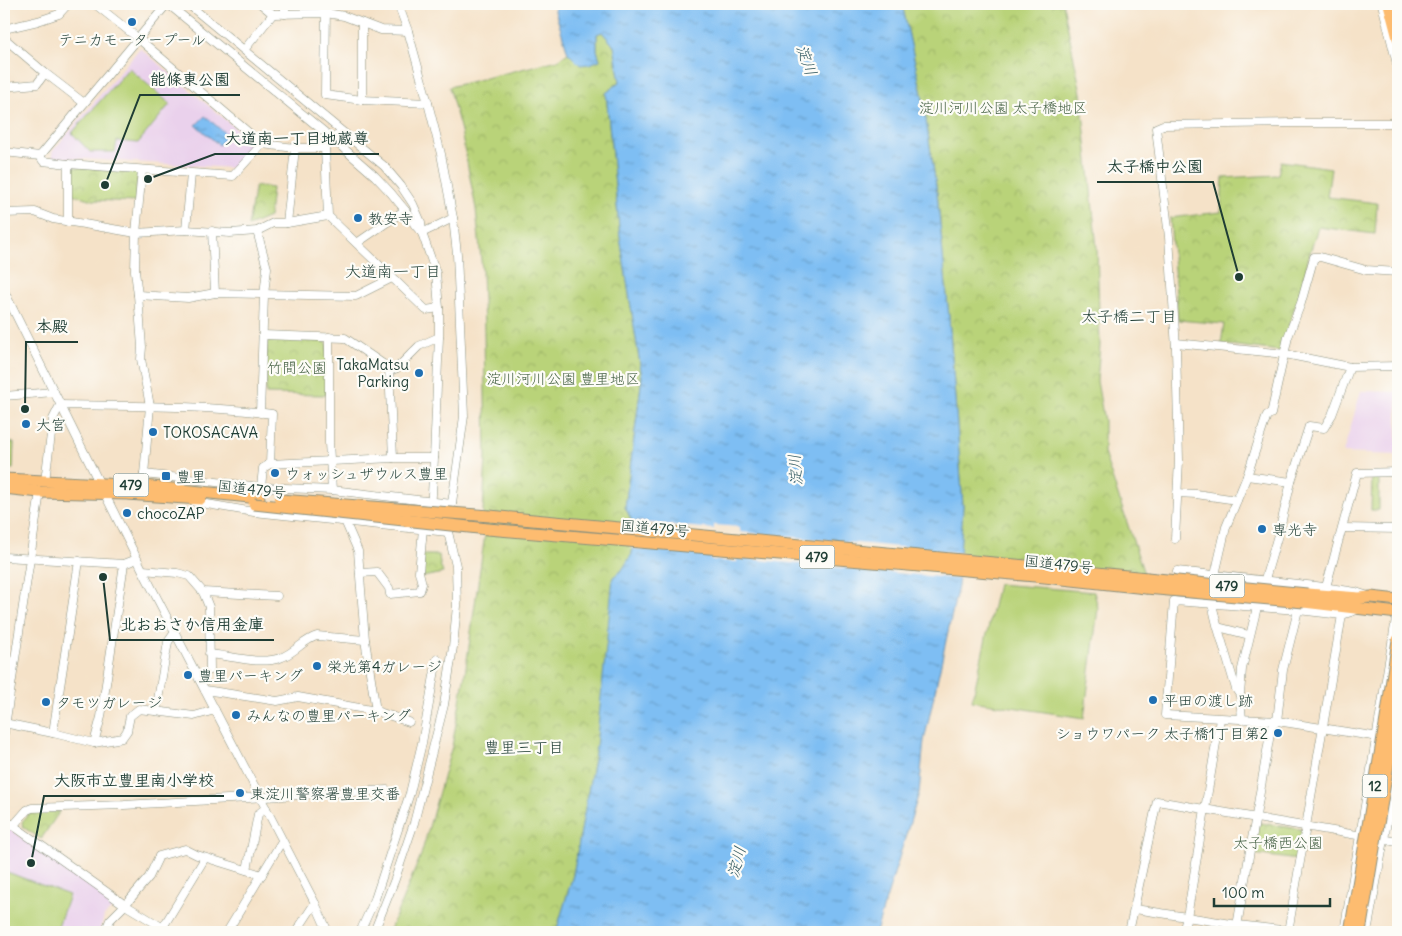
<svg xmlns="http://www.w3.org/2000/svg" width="1402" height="936" viewBox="0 0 1402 936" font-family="Delius,'Klee One',sans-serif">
	<defs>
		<pattern id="park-crowns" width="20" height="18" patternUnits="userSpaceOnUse" patternTransform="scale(1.25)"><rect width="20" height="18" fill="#b9d379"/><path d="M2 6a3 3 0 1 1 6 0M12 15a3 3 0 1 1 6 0" fill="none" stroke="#9fb669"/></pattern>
		<pattern id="water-ripples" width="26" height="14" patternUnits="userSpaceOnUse" patternTransform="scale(1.25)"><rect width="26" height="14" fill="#7ebef3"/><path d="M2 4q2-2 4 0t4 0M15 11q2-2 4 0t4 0" fill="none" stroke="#679cc6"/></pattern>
	</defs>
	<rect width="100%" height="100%" fill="#fdfcf7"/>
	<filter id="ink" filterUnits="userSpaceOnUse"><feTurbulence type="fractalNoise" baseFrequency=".02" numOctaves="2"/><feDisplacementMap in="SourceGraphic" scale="10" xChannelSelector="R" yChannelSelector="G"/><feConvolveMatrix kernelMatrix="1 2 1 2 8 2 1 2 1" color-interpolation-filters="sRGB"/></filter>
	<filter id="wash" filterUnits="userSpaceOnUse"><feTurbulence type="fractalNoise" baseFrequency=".0096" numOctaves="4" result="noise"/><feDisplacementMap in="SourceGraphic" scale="20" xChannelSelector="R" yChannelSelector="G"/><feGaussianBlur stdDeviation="1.12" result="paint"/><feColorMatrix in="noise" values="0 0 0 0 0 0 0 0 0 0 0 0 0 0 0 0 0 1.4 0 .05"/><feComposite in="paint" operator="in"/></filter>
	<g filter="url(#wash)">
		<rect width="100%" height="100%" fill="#f5e2c8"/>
		<g fill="#ead1ec">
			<polygon points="140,48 253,143 233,168 53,157 52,152"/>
			<polygon points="1361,391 1397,392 1397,455 1343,453"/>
			<polygon points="4,825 114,901 113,908 104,916 99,932 4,932"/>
		</g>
		<g fill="#b9d379" stroke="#6c8856">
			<polygon points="129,68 170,104 138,143 117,141 115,152 90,152 72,133"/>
			<polygon points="998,584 1094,592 1098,608 1084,718 972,701"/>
			<polygon points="4,871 69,895 56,932 10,932 4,931"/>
		</g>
		<g fill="url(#park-crowns)" stroke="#6c8856">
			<polygon points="902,4 1063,4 1081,93 1097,249 1100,345 1097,381 1104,421 1104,453 1147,583 959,565 963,506 949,317 937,192 922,94"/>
			<polygon points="602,31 614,46 620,82 606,93 620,237 642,377 625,507 632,521 632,554 573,875 556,932 389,932 421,855 452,746 465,674 485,534 483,510 486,457 484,330 482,270 476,209 461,131 449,87 558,60 568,53 580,64 600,60 597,50 597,34"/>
			<polygon points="1281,161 1331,168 1327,197 1377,203 1375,234 1318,227 1309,256 1299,298 1297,301 1280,351 1221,344 1224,324 1178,320 1170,218 1221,212 1223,178 1278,175"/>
			<polygon points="73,167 136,171 138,175 135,202 93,200 72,194 72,169"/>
			<polygon points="255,186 272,188 269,217 248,226"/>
			<polygon points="270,340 324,341 327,343 326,395 266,394 267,342"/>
			<polygon points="4,442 14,443 13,469 4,468"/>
			<polygon points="1372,476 1379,476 1379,510 1371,510"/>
			<polygon points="423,555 439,555 440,564 443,573 423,577"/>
			<polygon points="60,811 41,839 23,827 22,822 30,812"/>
			<polygon points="1261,823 1300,829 1302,832 1297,860 1254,854 1258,824"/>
		</g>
		<g fill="url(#water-ripples)" stroke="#4e7e94">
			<polygon points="555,4 902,4 922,94 937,192 949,317 963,506 958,586 924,741 919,793 876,932 556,932 573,875 596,747 613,577 622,570 632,554 632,521 625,507 642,377 620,237 606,93 620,82 614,46 602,32 597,34 597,50 600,60 590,64 580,65 568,53 555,11"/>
			<polygon points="205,116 227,135 219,145 196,125"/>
		</g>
		<polygon fill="#f5e2c8" points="630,521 714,529 714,525 740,527 740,532 963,553 961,583 960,579 737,558 737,562 711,560 711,555 630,548"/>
	</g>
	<g filter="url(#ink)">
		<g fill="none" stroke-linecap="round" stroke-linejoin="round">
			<g stroke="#8a907e" stroke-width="9">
				<g id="minor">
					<polyline points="95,4 139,39 262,144 295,148 325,148"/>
					<polyline points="168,4 333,139 375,176 391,193 405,210 415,225 422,233"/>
					<polyline points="188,4 384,166 401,186 413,204 421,222 422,233 436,273 439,308 439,337 434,458 430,530"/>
					<polyline points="261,4 273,14 326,13 344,16 381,30 408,31"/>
					<polyline points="326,4 325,95 362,100 428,103"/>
					<polyline points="1382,4 1398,68"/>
					<polyline points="285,14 285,4"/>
					<polyline points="362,23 362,100"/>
					<polyline points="4,29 38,21 59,14 68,4"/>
					<polyline points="4,38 45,73 84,103"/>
					<polyline points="244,50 273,14"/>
					<polyline points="4,87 37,84 45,73"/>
					<polyline points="336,136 325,148 328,216 426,310 439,308"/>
					<polyline points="4,152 40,156 167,4"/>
					<polyline points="40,156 43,161 68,164 233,176 262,144"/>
					<polyline points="68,164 68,222"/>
					<polyline points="142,170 136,233 135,271 138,295 142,347 141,359 150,406 143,486"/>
					<polyline points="4,213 35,212 53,219 84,224 136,233 186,230 230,233 257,231 273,223 287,223 328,216"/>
					<polyline points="287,223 295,148"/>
					<polyline points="186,230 191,174"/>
					<polyline points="212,231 215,293"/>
					<polyline points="257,231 267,268 264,295 260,413"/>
					<polyline points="422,233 453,218"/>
					<polyline points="357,243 405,210"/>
					<polyline points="4,291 145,575 315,903 328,932"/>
					<polyline points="138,295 188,298 215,293 356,296 392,278"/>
					<polyline points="263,335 345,338 392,370 397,368 419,346 439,337"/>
					<polyline points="329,337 329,443 332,490"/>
					<polyline points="1176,343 1285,354 1350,367 1398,366"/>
					<polyline points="389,368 393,458"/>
					<polyline points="4,396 54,392"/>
					<polyline points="144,474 261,487 332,490 452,504"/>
					<polyline points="1247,476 1291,482"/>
					<path d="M45 481 53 419 60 405C131 406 202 405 272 414L270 464"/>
					<polyline points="261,487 263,468 270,464 393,458 434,458"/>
					<polyline points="1177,493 1196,494 1237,500"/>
					<polyline points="195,502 254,512 448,532"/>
					<polyline points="1343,528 1398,529"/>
					<polyline points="1175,539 1179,460 1176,349 1169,237 1156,128 1163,125 1294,123 1398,123"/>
					<polyline points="4,557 124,564 137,559"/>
					<polyline points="143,570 177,573 189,576 203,592 209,607 210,670"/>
					<polyline points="1177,571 1316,586 1356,592 1368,596"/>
					<polyline points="360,573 377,572 389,588 390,594 420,591 422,584 419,572 423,529"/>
					<polyline points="1215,575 1226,527 1247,476 1267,415 1271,414 1288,337 1301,303 1314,257 1320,257 1366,270 1398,272"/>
					<polyline points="1265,579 1280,528 1291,482 1309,426 1324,428 1332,415 1350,367"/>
					<polyline points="1326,587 1357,473 1398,472"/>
					<polyline points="203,592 277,596"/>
					<polyline points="1212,604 1217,625 1236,689 1240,695 1242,720"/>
					<polyline points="1357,610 1342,615 1298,610 1174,601 1165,715 1277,721 1398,740"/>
					<polyline points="1218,627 1249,635"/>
					<path d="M209 654C231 656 260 665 280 658 295 653 303 640 317 636L365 640"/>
					<polyline points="205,690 277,701 298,697 376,711 365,640 358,551 345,521"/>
					<polyline points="1240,695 1242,669 1257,607"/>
					<polyline points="156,711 168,642 175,632"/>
					<polyline points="376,711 409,722"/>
					<polyline points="4,723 53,733 94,743 122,738 127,731 130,716 139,709 194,716 215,710"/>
					<polyline points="4,733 40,492"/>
					<polyline points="53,733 79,561"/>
					<polyline points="94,743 101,717 124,564"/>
					<polyline points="4,819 125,905 170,932"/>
					<polyline points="13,826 27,810 32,808 124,805 387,790"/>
					<polyline points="247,870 258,814 266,808"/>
					<polyline points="1135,909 1238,925 1300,932"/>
					<polyline points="105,932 110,920 125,905 149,877 159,856 185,849 197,855 262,875"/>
					<polyline points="160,932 205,858"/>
					<polyline points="227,932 282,841"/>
					<polyline points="296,932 315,903"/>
					<polyline points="360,932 375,899 410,793 422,743 437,659"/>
					<polyline points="374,932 395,879 414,823 444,705 453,647 457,606 456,566 448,532 464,416 457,254 453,218 441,154 428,103 408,31 398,4"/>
					<polyline points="1129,932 1157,801 1398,842"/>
					<polyline points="1183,932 1187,917 1220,719"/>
					<polyline points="1236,932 1271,728 1277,721 1283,670 1298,610"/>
					<polyline points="1288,932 1342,615"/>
					<polyline points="1344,932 1397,613"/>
					<polyline points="1367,932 1384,840 1398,752"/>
				</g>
			</g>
			<g stroke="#8a907e" stroke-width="13">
				<g id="highway">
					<polyline points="1389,4 1398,38"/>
					<polyline points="4,479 143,486 259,498"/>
					<polyline points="4,488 40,492 127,494 200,499"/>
					<polyline points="490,516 1037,567 1147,578"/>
					<polyline points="488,529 1035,576 1146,588"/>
					<polyline points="1307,594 1359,598 1371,597 1398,600"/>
					<polyline points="1304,602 1398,613"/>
				</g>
			</g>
			<use href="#minor" stroke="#fff" stroke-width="8"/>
			<use href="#highway" stroke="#fdbc70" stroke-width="11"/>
			<g stroke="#8a907e" stroke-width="13" stroke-linecap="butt">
				<g id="highway-bridge">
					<polyline points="280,500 490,516"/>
					<polyline points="254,504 488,529"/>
					<polyline points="1147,578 1307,594"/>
					<polyline points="1146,588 1304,602"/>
					<polyline points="1350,932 1386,719 1398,640"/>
					<polyline points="1360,932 1398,705"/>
				</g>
			</g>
			<use href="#highway-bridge" stroke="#fdbc70" stroke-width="11"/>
		</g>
	</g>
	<g fill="#1f6fb2" stroke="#fdfcf7" stroke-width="2">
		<circle cx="132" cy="22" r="5"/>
		<circle cx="358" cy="218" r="5"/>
		<circle cx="419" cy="373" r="5"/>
		<circle cx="26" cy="424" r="5"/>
		<circle cx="153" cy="432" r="5"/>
		<circle cx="275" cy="473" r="5"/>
		<rect x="161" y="471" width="10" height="10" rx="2.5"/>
		<circle cx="127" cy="513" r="5"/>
		<circle cx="1262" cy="529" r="5"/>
		<circle cx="317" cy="666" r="5"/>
		<circle cx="188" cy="675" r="5"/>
		<circle cx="1153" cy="700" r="5"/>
		<circle cx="46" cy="702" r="5"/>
		<circle cx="236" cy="715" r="5"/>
		<circle cx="1278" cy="733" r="5"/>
		<circle cx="240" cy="793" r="5"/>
	</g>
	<g text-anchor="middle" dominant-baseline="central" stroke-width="4.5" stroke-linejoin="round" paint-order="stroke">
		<g fill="#fdfcf7" stroke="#62766e" stroke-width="1">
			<rect x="113.5" y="473.5" width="35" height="23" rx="4"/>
			<rect x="799.5" y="545.5" width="35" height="23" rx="4"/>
			<rect x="1209.5" y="574.5" width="35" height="23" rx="4"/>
			<rect x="1362.5" y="774.5" width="25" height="23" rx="4"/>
		</g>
		<g font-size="14" font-weight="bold" fill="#1f3d34">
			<text x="131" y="485">479</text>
			<text x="817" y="557">479</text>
			<text x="1227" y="586">479</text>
			<text x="1375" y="786">12</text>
		</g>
		<g font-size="15" fill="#1f3d34" stroke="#fdfcf7" text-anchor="start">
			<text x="132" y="39" text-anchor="middle">テニカモータープール</text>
			<text x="368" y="218">教安寺</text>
			<text x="409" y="364" text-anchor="end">TakaMatsu<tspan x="409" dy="17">Parking</tspan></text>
			<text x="36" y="424">大宮</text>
			<text x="163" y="432">TOKOSACAVA</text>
			<text x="285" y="473">ウォッシュザウルス豊里</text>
			<text x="176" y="476">豊里</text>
			<text x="137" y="513">chocoZAP</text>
			<text x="1272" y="529">専光寺</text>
			<text x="327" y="666">栄光第4ガレージ</text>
			<text x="198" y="675">豊里パーキング</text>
			<text x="1163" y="700">平田の渡し跡</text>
			<text x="56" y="702">タモツガレージ</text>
			<text x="246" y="715">みんなの豊里パーキング</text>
			<text x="1268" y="733" text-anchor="end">ショウワパーク 太子橋1丁目第2</text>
			<text x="250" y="793">東淀川警察署豊里交番</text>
		</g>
		<g font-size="15" fill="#466245" stroke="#fdfcf7">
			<text x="1003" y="107">淀川河川公園 太子橋地区</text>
			<text x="297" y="367">竹間公園</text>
			<text x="563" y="378">淀川河川公園 豊里地区</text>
			<text x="1278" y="842">太子橋西公園</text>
		</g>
		<g font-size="15" fill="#1f3d34" stroke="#fdfcf7">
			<text transform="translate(252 489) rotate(6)">国道479号</text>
			<text transform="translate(655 528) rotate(5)">国道479号</text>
			<text transform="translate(1059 564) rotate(6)">国道479号</text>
		</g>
		<g font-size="16" font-style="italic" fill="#375d64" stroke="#fdfcf7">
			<text transform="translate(807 60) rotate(70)">淀川</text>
			<text transform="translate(795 470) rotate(-95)">淀川</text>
			<text transform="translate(736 862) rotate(-75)">淀川</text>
		</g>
		<g font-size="16" fill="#1f3d34" stroke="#fdfcf7">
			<text x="393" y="271">大道南一丁目</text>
			<text x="1129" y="316">太子橋二丁目</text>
			<text x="524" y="747">豊里三丁目</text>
		</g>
	</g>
	<path fill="none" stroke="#1f3d34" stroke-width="2" d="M105 185L140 95H240M148 179L215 154H379M1239 277L1213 182H1097M25 409L26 342H78M103 577L110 640H274M31 863L44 796H224"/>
	<g fill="#1f3d34" stroke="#fdfcf7" stroke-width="2">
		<circle cx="105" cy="185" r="5"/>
		<circle cx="148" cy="179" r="5"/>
		<circle cx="1239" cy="277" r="5"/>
		<circle cx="25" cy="409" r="5"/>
		<circle cx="103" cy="577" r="5"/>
		<circle cx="31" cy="863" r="5"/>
	</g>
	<g font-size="16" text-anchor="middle" font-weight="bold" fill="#1f3d34" stroke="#fdfcf7" stroke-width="4.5" stroke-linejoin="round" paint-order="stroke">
		<text x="190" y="85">能條東公園</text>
		<text x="297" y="144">大道南一丁目地蔵尊</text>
		<text x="1155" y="172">太子橋中公園</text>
		<text x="52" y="332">本殿</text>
		<text x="192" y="630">北おおさか信用金庫</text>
		<text x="134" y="786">大阪市立豊里南小学校</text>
	</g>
	<rect width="1402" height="936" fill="none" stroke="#fdfcf7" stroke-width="20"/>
	<path d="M1214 898v8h116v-8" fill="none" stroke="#1f3d34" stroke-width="2.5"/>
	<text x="1222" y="898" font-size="15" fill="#1f3d34" stroke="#fdfcf7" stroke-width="4" paint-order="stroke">100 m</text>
</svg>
